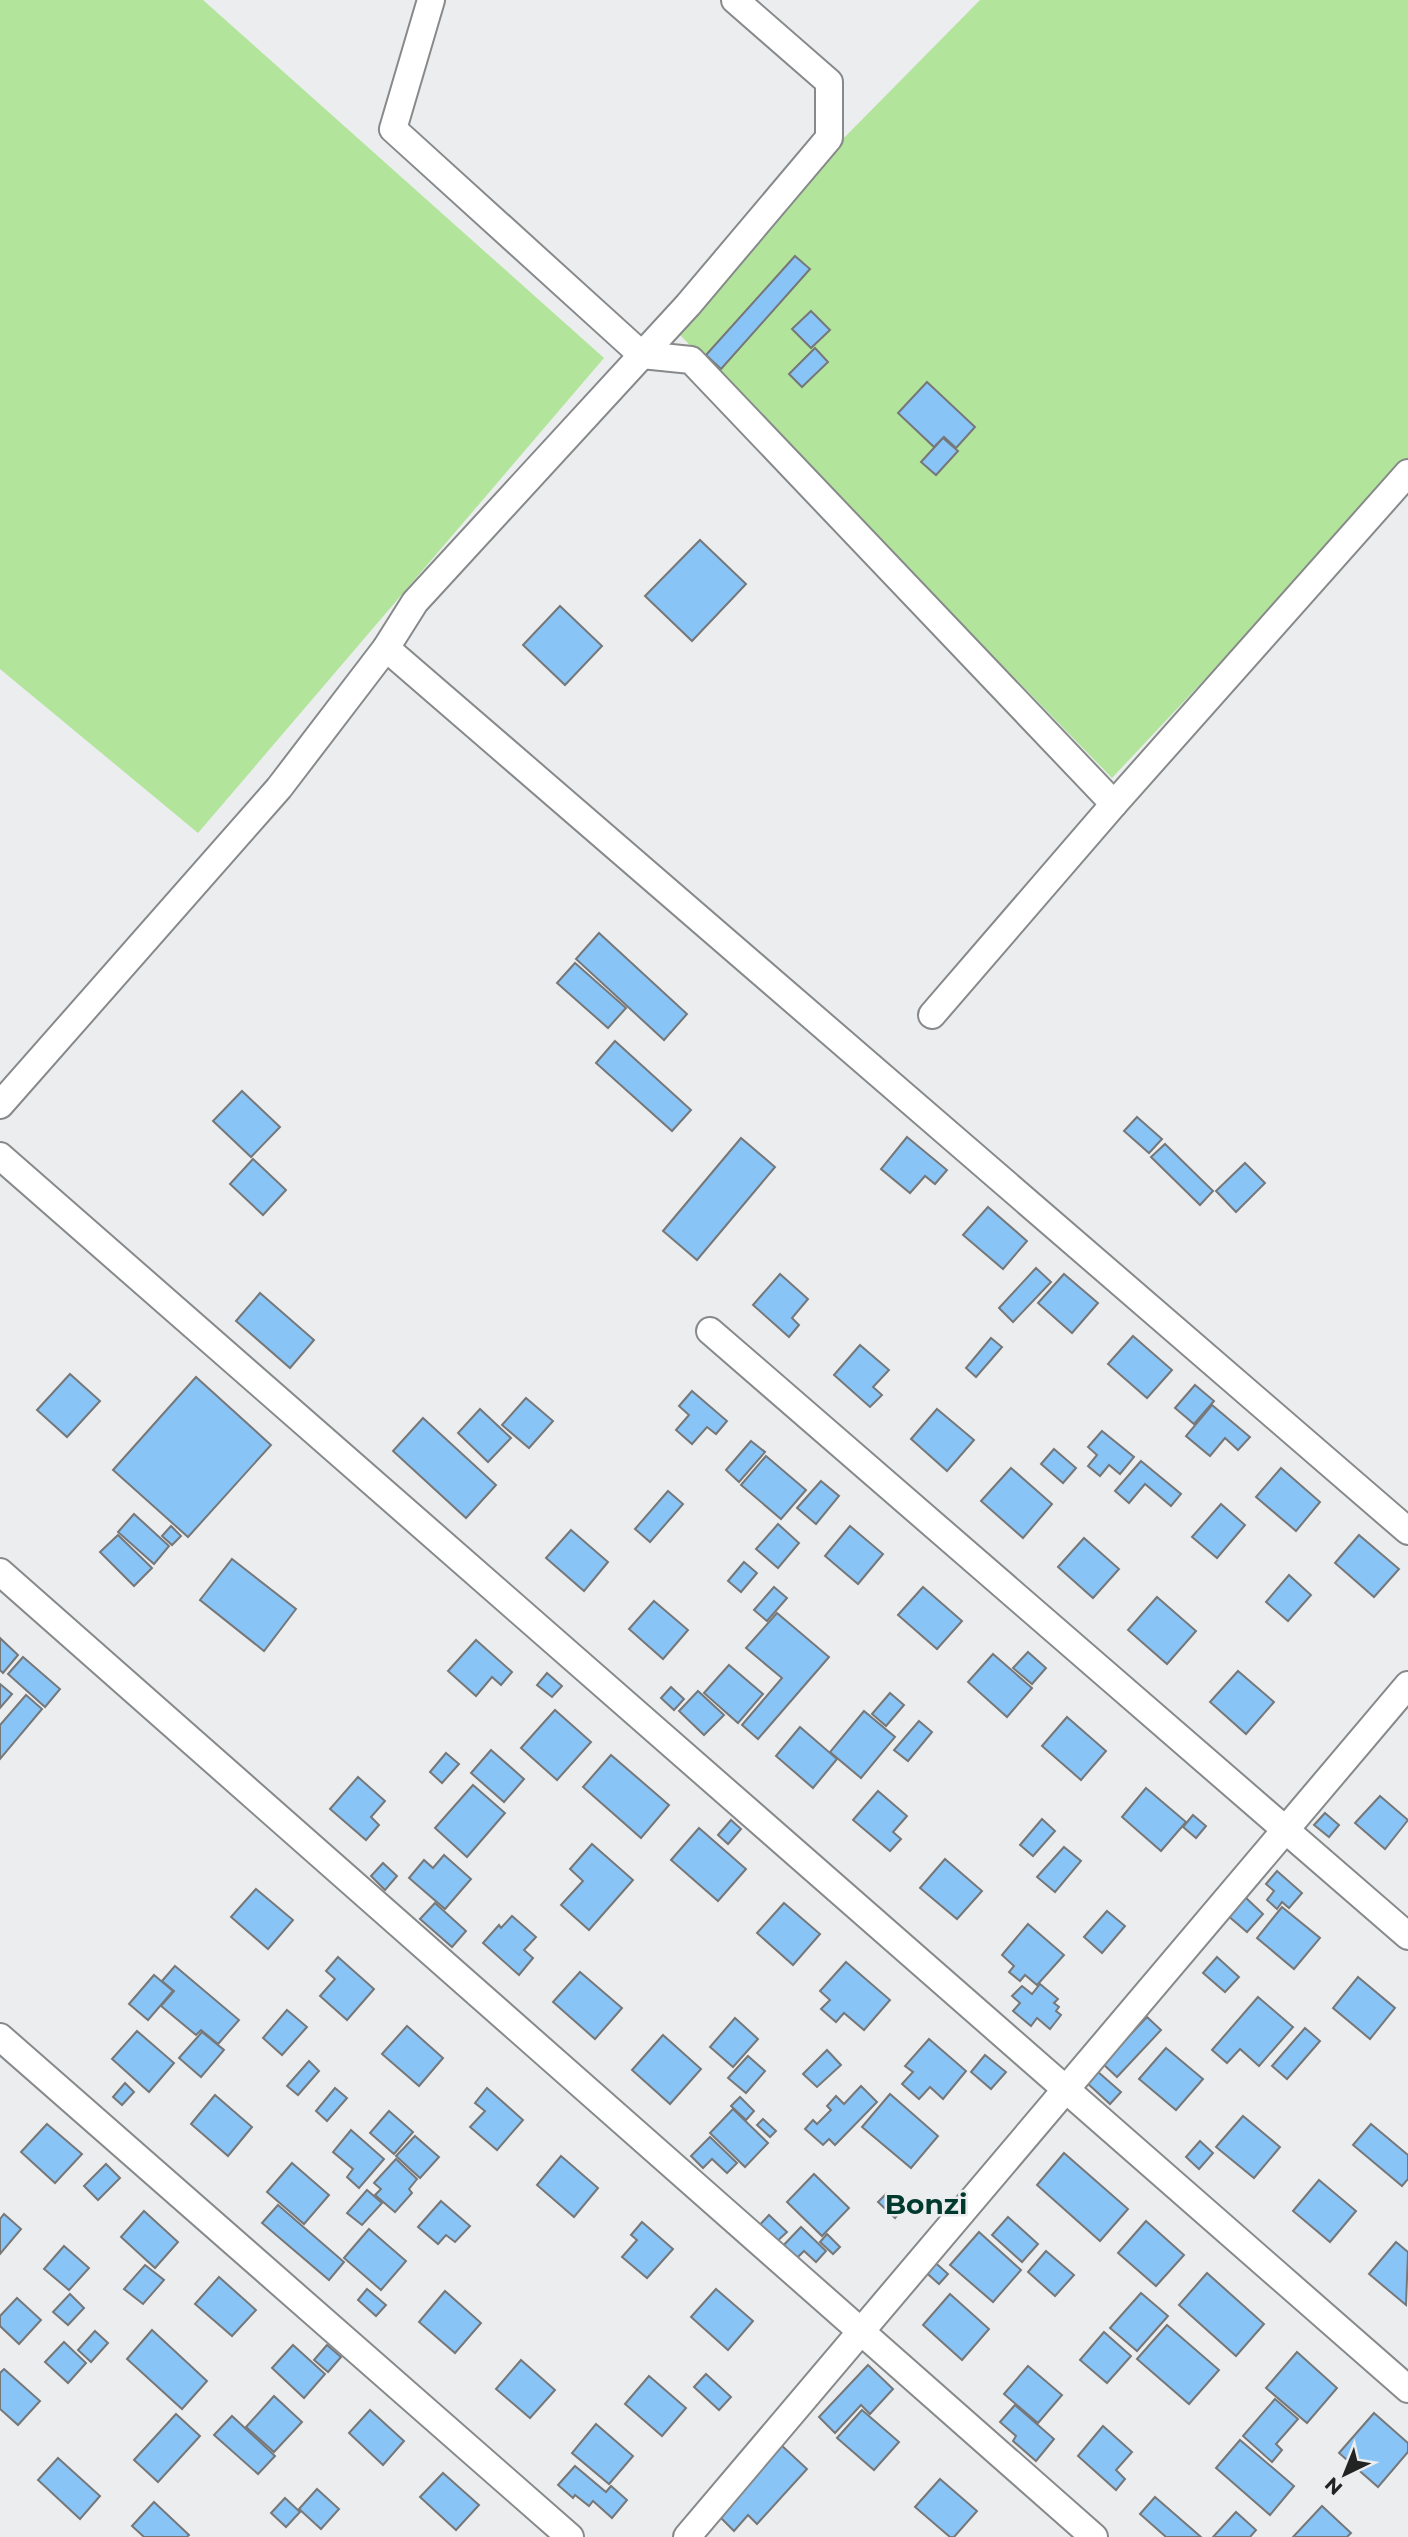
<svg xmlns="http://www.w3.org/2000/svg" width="1408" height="2537" viewBox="0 0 1408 2537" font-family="Montserrat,sans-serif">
	<rect width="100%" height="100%" fill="#ebedee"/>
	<g fill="#b2e59b">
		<polygon points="0,0 203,0 604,358 198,833 0,669"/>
		<polygon points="980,0 1408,0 1408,463 1112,778 677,332 833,149"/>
	</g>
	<g fill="#89c4f7" stroke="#767778" stroke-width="2">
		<polygon points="795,256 810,269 721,369 706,355"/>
		<polygon points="811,311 830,330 811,348 792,329"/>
		<polygon points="815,348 828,362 802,387 789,374"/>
		<polygon points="927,382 975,427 956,448 944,437 934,447 898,413"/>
		<polygon points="943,438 958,451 936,475 921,462"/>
		<polygon points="700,540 746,584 692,641 645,596"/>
		<polygon points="560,606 602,646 565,685 523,645"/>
		<polygon points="599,933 687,1014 664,1040 576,959"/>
		<polygon points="575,963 626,1008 608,1028 557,983"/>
		<polygon points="615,1041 691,1110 672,1131 596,1063"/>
		<polygon points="242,1091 280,1127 251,1157 213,1121"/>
		<polygon points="1137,1117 1162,1139 1149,1153 1124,1131"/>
		<polygon points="907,1137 947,1170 935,1184 925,1176 910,1193 881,1169"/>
		<polygon points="741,1138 775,1167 697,1260 663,1231"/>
		<polygon points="1165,1144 1213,1191 1200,1205 1151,1157"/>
		<polygon points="253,1159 286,1190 263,1215 230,1184"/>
		<polygon points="1245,1163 1265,1183 1236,1212 1216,1191"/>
		<polygon points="988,1207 1027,1241 1003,1269 963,1235"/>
		<polygon points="1036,1268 1051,1282 1013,1322 999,1308"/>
		<polygon points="780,1274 808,1299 792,1318 799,1325 789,1337 753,1305"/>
		<polygon points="1064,1274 1098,1303 1072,1333 1038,1303"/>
		<polygon points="260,1293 314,1340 290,1368 236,1321"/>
		<polygon points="1133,1336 1172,1370 1147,1398 1108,1364"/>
		<polygon points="991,1338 1002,1347 976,1377 966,1368"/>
		<polygon points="860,1345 889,1370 873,1387 882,1395 870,1407 834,1375"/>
		<polygon points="70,1374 100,1401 67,1437 37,1410"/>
		<polygon points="196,1377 271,1445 188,1537 113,1470"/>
		<polygon points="1195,1385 1214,1401 1194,1424 1175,1408"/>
		<polygon points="692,1391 727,1421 716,1434 707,1427 692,1444 676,1430 689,1415 679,1406"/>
		<polygon points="526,1398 553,1421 529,1448 502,1425"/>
		<polygon points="1212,1405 1250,1437 1238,1450 1225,1438 1210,1456 1186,1436"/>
		<polygon points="480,1409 511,1438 488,1462 458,1433"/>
		<polygon points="937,1409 974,1440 947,1471 911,1439"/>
		<polygon points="423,1418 496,1485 466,1518 393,1451"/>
		<polygon points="1102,1431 1134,1457 1120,1474 1109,1465 1100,1476 1088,1466 1097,1455 1088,1447"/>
		<polygon points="751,1441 765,1452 739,1482 726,1470"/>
		<polygon points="1054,1449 1076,1468 1063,1483 1041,1464"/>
		<polygon points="766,1456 806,1490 781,1519 741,1485"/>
		<polygon points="1141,1461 1181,1494 1171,1506 1145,1484 1129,1503 1115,1491"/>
		<polygon points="1011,1468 1052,1504 1023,1538 981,1501"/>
		<polygon points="1281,1468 1320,1502 1296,1531 1256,1497"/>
		<polygon points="821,1481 839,1496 816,1524 797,1508"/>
		<polygon points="668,1491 683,1504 650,1542 635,1529"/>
		<polygon points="1221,1504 1245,1525 1217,1558 1192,1537"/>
		<polygon points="134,1514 169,1546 154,1564 118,1532"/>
		<polygon points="778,1524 799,1543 778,1568 756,1549"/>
		<polygon points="171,1526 181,1536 172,1545 162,1536"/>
		<polygon points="850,1526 883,1554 858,1584 825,1556"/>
		<polygon points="571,1530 608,1562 584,1591 546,1558"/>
		<polygon points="118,1535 152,1568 134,1586 100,1552"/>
		<polygon points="1359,1535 1399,1569 1374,1597 1335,1563"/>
		<polygon points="1084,1538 1119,1569 1093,1598 1058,1567"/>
		<polygon points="232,1559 296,1609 264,1651 200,1600"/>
		<polygon points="744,1562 757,1573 741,1592 728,1581"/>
		<polygon points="1289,1575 1311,1595 1288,1621 1266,1602"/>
		<polygon points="774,1587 787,1598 767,1621 754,1610"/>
		<polygon points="923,1587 962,1621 937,1649 898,1615"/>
		<polygon points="1157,1597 1196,1631 1167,1664 1128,1630"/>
		<polygon points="654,1601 688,1630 663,1659 629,1629"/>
		<polygon points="777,1613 829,1657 758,1739 742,1725 782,1678 746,1648"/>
		<polygon points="0,1638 18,1655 3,1673 0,1670"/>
		<polygon points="476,1640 512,1672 501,1685 492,1677 476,1696 448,1671"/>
		<polygon points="1028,1652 1046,1668 1032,1684 1013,1668"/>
		<polygon points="993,1654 1032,1688 1007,1717 968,1682"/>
		<polygon points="23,1657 60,1689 45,1707 8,1674"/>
		<polygon points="729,1665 763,1694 738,1723 704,1693"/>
		<polygon points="1238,1671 1274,1702 1246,1734 1210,1702"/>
		<polygon points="547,1673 562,1686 552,1697 537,1685"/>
		<polygon points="0,1684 12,1694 0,1708"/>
		<polygon points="671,1687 684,1699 674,1710 661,1698"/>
		<polygon points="698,1691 724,1715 704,1735 679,1711"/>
		<polygon points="890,1693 904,1705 886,1726 872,1714"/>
		<polygon points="26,1695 42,1709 0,1759 0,1725"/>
		<polygon points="555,1710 591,1742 557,1780 521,1748"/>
		<polygon points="864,1711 895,1737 861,1778 830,1752"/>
		<polygon points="1067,1717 1106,1751 1081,1780 1042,1746"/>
		<polygon points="919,1721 932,1732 908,1761 894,1750"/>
		<polygon points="800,1727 837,1759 813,1788 776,1756"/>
		<polygon points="491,1750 524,1779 504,1802 471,1773"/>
		<polygon points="446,1753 459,1764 442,1783 430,1772"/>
		<polygon points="611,1755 669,1805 641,1838 583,1787"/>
		<polygon points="358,1777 385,1801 371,1817 379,1825 366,1840 330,1809"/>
		<polygon points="473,1785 505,1813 467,1857 435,1828"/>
		<polygon points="1146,1788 1186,1822 1161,1851 1122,1817"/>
		<polygon points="878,1791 907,1816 893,1832 901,1839 890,1851 853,1820"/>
		<polygon points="1380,1796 1408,1820 1385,1849 1355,1823"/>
		<polygon points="1325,1813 1339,1825 1329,1837 1314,1825"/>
		<polygon points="1193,1815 1206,1826 1196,1838 1183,1827"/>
		<polygon points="1042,1819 1055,1831 1033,1856 1020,1845"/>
		<polygon points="731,1820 741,1829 728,1844 718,1835"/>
		<polygon points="699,1828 746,1869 718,1901 671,1860"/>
		<polygon points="592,1844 633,1880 589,1930 561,1905 583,1881 570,1869"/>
		<polygon points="1064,1847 1081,1861 1055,1892 1037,1877"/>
		<polygon points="444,1855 471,1879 445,1909 409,1878 424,1860 433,1868"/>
		<polygon points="945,1859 982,1891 957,1919 920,1888"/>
		<polygon points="383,1863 397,1876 385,1890 371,1876"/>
		<polygon points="1277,1871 1302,1893 1289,1908 1282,1902 1277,1909 1267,1900 1274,1891 1266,1884"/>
		<polygon points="256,1889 293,1920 268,1949 231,1917"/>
		<polygon points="1244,1896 1263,1914 1247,1932 1227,1915"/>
		<polygon points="435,1903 466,1931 452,1947 420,1919"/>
		<polygon points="784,1903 820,1934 793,1965 757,1933"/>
		<polygon points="1282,1907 1320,1938 1294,1969 1257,1938"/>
		<polygon points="1107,1911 1125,1926 1102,1953 1084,1937"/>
		<polygon points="512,1916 536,1937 524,1950 533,1958 519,1975 483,1943 499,1925 501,1928"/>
		<polygon points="1028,1924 1064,1955 1037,1985 1025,1975 1020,1981 1009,1972 1014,1966 1002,1955"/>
		<polygon points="338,1957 374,1989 347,2020 320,1996 335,1979 326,1971"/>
		<polygon points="1217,1957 1239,1977 1225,1992 1203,1973"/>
		<polygon points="846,1962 890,2000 864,2030 844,2013 836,2022 821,2009 830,2000 820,1991"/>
		<polygon points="175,1966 239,2020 218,2044 201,2030 196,2035 161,2006 174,1991 162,1981"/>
		<polygon points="580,1972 622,2008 595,2039 553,2002"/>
		<polygon points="154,1975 173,1991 148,2020 129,2004"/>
		<polygon points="1358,1977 1395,2008 1370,2039 1333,2008"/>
		<polygon points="1040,1984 1058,1999 1054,2003 1059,2007 1056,2011 1061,2015 1050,2029 1037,2018 1031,2026 1013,2011 1020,2003 1012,1996 1022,1986 1032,1994"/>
		<polygon points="1258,1997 1293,2027 1259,2066 1240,2049 1227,2063 1212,2050"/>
		<polygon points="287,2010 307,2027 282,2055 263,2038"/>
		<polygon points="1147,2017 1161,2030 1117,2077 1103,2064"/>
		<polygon points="735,2018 758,2039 733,2067 710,2047"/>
		<polygon points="407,2026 443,2058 419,2086 382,2054"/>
		<polygon points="1305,2028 1320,2041 1287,2079 1272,2066"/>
		<polygon points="137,2031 174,2063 149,2092 112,2059"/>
		<polygon points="202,2032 224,2050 201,2077 179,2058"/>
		<polygon points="663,2035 701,2069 670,2104 632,2070"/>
		<polygon points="929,2039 966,2071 943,2099 930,2087 919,2099 902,2084 913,2072 905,2066"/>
		<polygon points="1166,2048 1203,2079 1176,2110 1139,2079"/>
		<polygon points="827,2050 841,2065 817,2087 803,2074"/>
		<polygon points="985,2055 1006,2072 991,2089 971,2072"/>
		<polygon points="748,2056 765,2071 746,2093 728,2078"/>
		<polygon points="309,2061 319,2071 298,2095 287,2086"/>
		<polygon points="1097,2071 1121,2092 1110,2104 1086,2082"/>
		<polygon points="125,2083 134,2092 122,2105 113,2097"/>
		<polygon points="861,2086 877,2102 835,2145 829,2139 823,2145 805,2129 813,2120 817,2124 831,2110 827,2106 836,2096 844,2104"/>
		<polygon points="335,2088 347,2098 327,2121 316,2111"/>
		<polygon points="487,2088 523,2120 497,2150 470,2127 485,2111 475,2103"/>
		<polygon points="890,2094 938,2136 911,2168 862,2127"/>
		<polygon points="215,2095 252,2127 228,2156 191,2124"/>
		<polygon points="740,2097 754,2111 746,2120 731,2106"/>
		<polygon points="733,2109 768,2143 745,2167 710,2133"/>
		<polygon points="389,2111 413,2132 394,2154 370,2133"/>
		<polygon points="1243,2116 1280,2147 1254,2178 1216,2147"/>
		<polygon points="763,2119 776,2131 770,2137 757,2125"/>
		<polygon points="47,2124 82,2154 55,2183 21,2152"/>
		<polygon points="1371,2124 1408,2155 1408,2179 1402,2186 1353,2145"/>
		<polygon points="351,2130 384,2159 359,2188 347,2177 353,2169 333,2152"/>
		<polygon points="415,2136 439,2157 420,2178 396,2156"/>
		<polygon points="710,2137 737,2163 727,2173 712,2159 703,2168 691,2156"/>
		<polygon points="1200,2141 1213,2153 1199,2169 1186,2157"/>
		<polygon points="1064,2153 1128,2209 1100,2241 1037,2185"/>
		<polygon points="561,2156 598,2188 574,2217 537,2185"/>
		<polygon points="396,2159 417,2179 409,2189 412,2193 395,2212 375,2195 381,2189 374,2183"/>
		<polygon points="292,2163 329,2195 304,2224 267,2192"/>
		<polygon points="106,2164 120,2178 98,2200 84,2186"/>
		<polygon points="814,2174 849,2208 822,2236 787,2202"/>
		<polygon points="1319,2180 1356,2211 1330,2242 1293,2211"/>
		<polygon points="367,2190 382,2203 362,2225 347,2213"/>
		<polygon points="886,2194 902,2210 895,2218 878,2202"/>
		<polygon points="441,2201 470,2226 455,2242 446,2235 438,2244 418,2227"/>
		<polygon points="278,2205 344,2262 329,2280 262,2223"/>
		<polygon points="144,2211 178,2242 155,2268 121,2237"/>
		<polygon points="4,2214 21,2229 0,2254 0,2219"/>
		<polygon points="769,2215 787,2232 771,2247 754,2231"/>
		<polygon points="1008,2217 1038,2244 1022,2262 992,2235"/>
		<polygon points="1146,2221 1184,2255 1156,2286 1118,2253"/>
		<polygon points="642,2222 673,2249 647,2278 622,2257 637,2240 631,2235"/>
		<polygon points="801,2227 826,2251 816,2262 804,2251 792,2263 778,2251"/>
		<polygon points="369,2229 406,2261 381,2290 344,2258"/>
		<polygon points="979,2232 1021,2270 993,2302 950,2265"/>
		<polygon points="827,2234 840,2247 833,2254 820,2242"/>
		<polygon points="1396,2242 1408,2252 1406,2305 1369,2274"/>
		<polygon points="64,2246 89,2268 69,2290 44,2269"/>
		<polygon points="920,2249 948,2274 939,2284 911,2259"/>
		<polygon points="1046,2251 1074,2275 1055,2296 1028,2272"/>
		<polygon points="145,2265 164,2280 143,2304 124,2289"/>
		<polygon points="1207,2273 1264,2324 1236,2356 1179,2305"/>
		<polygon points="219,2277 256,2310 232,2336 195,2304"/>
		<polygon points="367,2289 386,2305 376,2316 358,2300"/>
		<polygon points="716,2289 753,2321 728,2350 691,2317"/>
		<polygon points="445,2291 481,2323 455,2353 419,2322"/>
		<polygon points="1141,2293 1168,2316 1137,2351 1110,2328"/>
		<polygon points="70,2294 84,2308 68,2325 53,2312"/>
		<polygon points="950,2294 989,2329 962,2360 923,2325"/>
		<polygon points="17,2298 41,2320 19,2344 0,2326 0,2316"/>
		<polygon points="1167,2325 1219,2370 1189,2404 1137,2359"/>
		<polygon points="152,2330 207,2381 182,2409 127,2359"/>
		<polygon points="95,2331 108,2343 91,2362 78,2350"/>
		<polygon points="1104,2332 1131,2356 1107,2383 1080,2360"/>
		<polygon points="64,2342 86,2363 68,2383 45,2362"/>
		<polygon points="293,2345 325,2374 304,2398 272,2368"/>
		<polygon points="327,2345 341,2357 328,2372 314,2360"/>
		<polygon points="1297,2352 1337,2388 1307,2423 1266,2388"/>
		<polygon points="521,2360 555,2390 530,2418 496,2389"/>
		<polygon points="868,2365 893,2389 870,2414 861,2405 835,2433 819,2417"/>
		<polygon points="1028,2366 1062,2395 1038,2423 1004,2394"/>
		<polygon points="4,2369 40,2401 18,2425 0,2409 0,2373"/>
		<polygon points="706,2374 731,2397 719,2410 694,2387"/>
		<polygon points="649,2376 686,2408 662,2436 625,2404"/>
		<polygon points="274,2396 302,2422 274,2452 246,2427"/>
		<polygon points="1275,2399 1298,2419 1276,2444 1282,2450 1272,2462 1243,2436"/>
		<polygon points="1015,2405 1054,2439 1036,2461 1013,2441 1016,2436 1000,2422"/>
		<polygon points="370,2410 404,2441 383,2465 349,2433"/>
		<polygon points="862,2410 899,2442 874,2470 837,2438"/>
		<polygon points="1374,2413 1408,2443 1408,2452 1378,2487 1339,2453"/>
		<polygon points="176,2414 200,2436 158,2482 134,2460"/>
		<polygon points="232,2416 275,2456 258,2474 214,2435"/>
		<polygon points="596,2424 633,2456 609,2484 572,2453"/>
		<polygon points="1103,2426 1132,2452 1116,2470 1125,2479 1116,2490 1078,2456"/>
		<polygon points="1240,2440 1294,2486 1270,2515 1216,2468"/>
		<polygon points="780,2444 807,2469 757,2524 748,2515 734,2531 716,2513"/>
		<polygon points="58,2458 100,2496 80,2519 38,2480"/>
		<polygon points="575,2466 606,2492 611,2486 627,2500 612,2518 593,2501 589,2506 575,2495 573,2498 558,2485"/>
		<polygon points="443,2473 479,2505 456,2530 420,2497"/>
		<polygon points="940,2479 977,2511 954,2537 950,2537 915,2507"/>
		<polygon points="317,2489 339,2509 321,2529 299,2509"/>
		<polygon points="1155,2497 1201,2537 1166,2537 1140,2514"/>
		<polygon points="285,2498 300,2512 286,2527 271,2513"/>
		<polygon points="154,2502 189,2535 187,2537 144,2537 132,2526"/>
		<polygon points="1322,2506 1351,2533 1347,2537 1293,2537"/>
		<polygon points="1236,2512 1256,2530 1250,2537 1213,2537"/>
	</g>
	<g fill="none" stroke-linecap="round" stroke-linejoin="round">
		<g stroke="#87898a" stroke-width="30">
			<g id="minor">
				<polyline points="431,0 393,129 642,355 691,360 1114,804"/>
				<polyline points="386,648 1408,1531"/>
				<polyline points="932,1015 1114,804 1408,473"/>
				<polyline points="0,1105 279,788 386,648 415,602 688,305 829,138 829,82 735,0"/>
				<polyline points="0,1156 1408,2389"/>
				<polyline points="710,1331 1408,1936"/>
				<polyline points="0,1572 1094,2537"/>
				<polyline points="0,2037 570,2537"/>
				<polyline points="687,2537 1408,1685"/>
			</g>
		</g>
		<use href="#minor" stroke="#fff" stroke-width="26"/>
	</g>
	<g text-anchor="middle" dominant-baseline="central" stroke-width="5" stroke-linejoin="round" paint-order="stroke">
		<g font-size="28" font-weight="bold" fill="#003a2e" stroke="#ebedee">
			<text x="926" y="2204">Bonzi</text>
		</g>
	</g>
	<g transform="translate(1345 2474) rotate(223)" stroke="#ebedee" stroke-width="5" paint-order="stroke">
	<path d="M0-5L12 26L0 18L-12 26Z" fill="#222323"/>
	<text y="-10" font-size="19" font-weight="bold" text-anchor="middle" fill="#222323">N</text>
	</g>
</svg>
